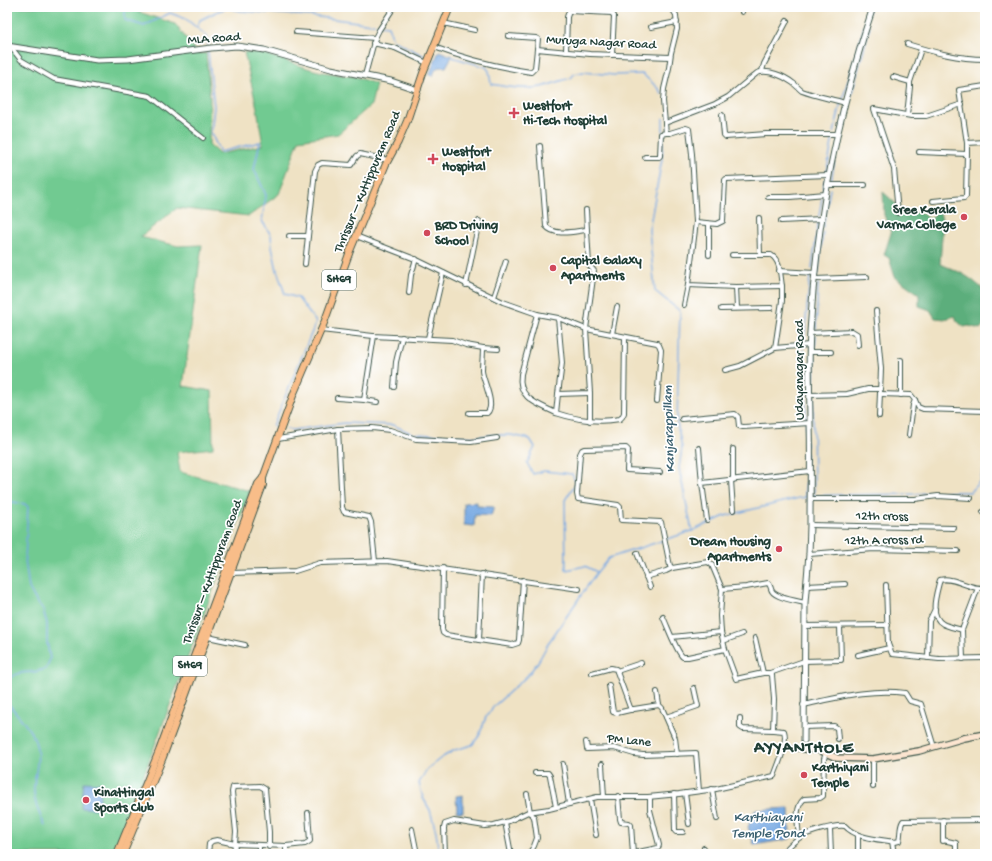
<svg xmlns="http://www.w3.org/2000/svg" width="992" height="861" viewBox="0 0 992 861" font-family="'Gochi Hand',sans-serif">
	<rect width="100%" height="100%" fill="#fff"/>
	<filter id="ink" filterUnits="userSpaceOnUse"><feTurbulence type="fractalNoise" baseFrequency=".025" numOctaves="2"/><feDisplacementMap in="SourceGraphic" scale="8" xChannelSelector="R" yChannelSelector="G"/><feConvolveMatrix kernelMatrix="1 2 1 2 8 2 1 2 1" color-interpolation-filters="sRGB"/></filter>
	<filter id="wash" filterUnits="userSpaceOnUse"><feTurbulence type="fractalNoise" baseFrequency=".012" numOctaves="4" result="noise"/><feDisplacementMap in="SourceGraphic" scale="16" xChannelSelector="R" yChannelSelector="G"/><feGaussianBlur stdDeviation="0.9" result="paint"/><feColorMatrix in="noise" values="0 0 0 0 0 0 0 0 0 0 0 0 0 0 0 0 0 1.4 0 .05"/><feComposite in="paint" operator="in"/></filter>
	<g filter="url(#wash)">
		<rect width="100%" height="100%" fill="#efe2c4"/>
		<polygon fill="#71ca91" stroke="#488462" points="7,7 133,7 139,12 175,24 198,54 206,53 210,98 209,145 219,154 263,145 257,108 244,52 265,54 310,69 322,72 356,77 376,84 371,105 338,134 299,140 279,194 249,216 177,208 140,237 178,246 202,245 183,386 212,391 213,448 177,452 180,472 250,491 116,849 71,854 7,854"/>
		<path fill="#5cae7b" stroke="#3e7658" d="M883 192 903 210 922 213 930 219 939 209 943 223 940 264C961 272 969 276 985 291V324L980 329 969 326 964 327 957 321 955 316 945 319 935 318 930 310 919 306V294L895 277 889 258 884 255 891 233 884 215Z"/>
		<g fill="#76a8e2" stroke="#4a728b">
			<path d="M439 51 452 56 446 67C436 67 436 67 433 76L429 75Z"/>
			<polygon points="477,502 477,506 494,507 491,516 475,515 474,526 464,525 464,503"/>
			<polygon points="84,782 101,783 99,809 81,808"/>
			<polygon points="463,795 463,812 457,812 456,796"/>
			<polygon points="789,808 790,839 754,845 748,827 755,810"/>
		</g>
		<g fill="none" stroke-linecap="round" stroke-linejoin="round">
			<g stroke="#76a8e2" stroke-width="1.5">
				<polyline points="125,7 125,20 144,26 170,13 186,19 207,36 208,45"/>
				<polyline points="197,28 200,20 218,11 228,8 241,11 311,16 388,26 393,40 428,58"/>
				<polyline points="208,51 214,107 211,133 220,152 260,142 254,169 266,195 262,221 271,235 272,247 277,270 285,294 298,298 316,322 273,426 278,427"/>
				<path d="M452 57 486 67 489 71 491 84C507 87 524 90 541 87 551 85 561 80 571 78L574 74 583 72 614 75 643 74C648 80 660 88 662 94"/>
				<polyline points="842,101 870,7"/>
				<polyline points="841,132 870,26"/>
				<polyline points="834,133 841,102"/>
				<polyline points="826,175 833,137"/>
				<polyline points="831,181 835,158"/>
				<polyline points="823,190 825,179"/>
				<polyline points="819,216 822,198"/>
				<polyline points="823,227 830,189"/>
				<polyline points="812,269 818,223"/>
				<polyline points="818,275 823,232"/>
				<polyline points="816,329 818,283"/>
				<polyline points="804,341 810,276"/>
				<polyline points="815,348 816,336"/>
				<polyline points="804,349 806,423"/>
				<polyline points="806,425 806,468"/>
				<polyline points="286,429 292,430 345,423 393,425 413,434 475,437 492,435 511,435 530,439 535,447 527,463 533,474 544,471 572,474 576,483 565,500 566,570 585,566 597,572"/>
				<path d="M812 496C847 494 880 495 914 494 933 493 951 491 970 492L980 481 985 465"/>
				<polyline points="814,496 813,396 815,356"/>
				<polyline points="805,497 806,475"/>
				<path d="M7 501 25 504 28 507 25 560 29 588 35 599 43 610 47 623V642L50 659 46 669C41 670 37 672 32 672 22 673 12 672 7 683"/>
				<polyline points="692,531 725,516 799,498 809,497"/>
				<path d="M7 697 8 703C17 715 30 727 35 741 41 756 35 772 34 787 33 801 39 813 45 826"/>
				<polyline points="439,854 436,832 430,810 423,798 419,783 427,769 441,758 455,750 472,745 479,736 486,717 494,706 527,676 538,662 549,642 597,572 609,558 692,531 679,468 682,448 677,423 680,311 655,291 649,230 662,159 663,137 663,118"/>
			</g>
		</g>
	</g>
	<g filter="url(#ink)">
		<g fill="none" stroke-linecap="round" stroke-linejoin="round">
			<g stroke="#3e564a" stroke-width="6">
				<g id="minor">
					<polyline points="742,12 743,7"/>
					<polyline points="443,23 475,30"/>
					<polyline points="651,27 677,22"/>
					<polyline points="296,32 375,38"/>
					<polyline points="508,36 536,38 538,39 537,49"/>
					<polyline points="373,43 395,48 427,63"/>
					<path d="M907 44C933 52 958 59 985 59"/>
					<polyline points="10,46 21,60 54,79 150,96 203,138"/>
					<path d="M434 47C466 59 498 67 531 72L535 68 537 49 590 54 670 57"/>
					<polyline points="566,52 567,17 569,11 612,13 614,16 612,55"/>
					<polyline points="762,71 764,64 787,21"/>
					<polyline points="365,75 375,38 379,30 394,7"/>
					<polyline points="893,77 910,82 910,87 907,115"/>
					<polyline points="910,82 921,49"/>
					<polyline points="722,115 724,135 726,137 766,134 838,134"/>
					<polyline points="665,123 663,101 664,89 669,68 671,53 677,29 676,15 671,7"/>
					<polyline points="967,143 985,142"/>
					<path d="M540 146 546 226C555 237 575 231 587 230L589 265 594 271 586 329 657 343 659 345 661 350 657 401"/>
					<polyline points="919,152 967,154 967,143 959,90 985,86"/>
					<polyline points="645,157 659,157 660,156 661,134 666,133"/>
					<polyline points="827,185 865,185"/>
					<polyline points="768,197 790,197 826,194"/>
					<polyline points="933,201 964,198 966,196 967,154"/>
					<polyline points="586,210 587,230"/>
					<polyline points="898,213 894,169 874,109 911,116 926,116 962,104"/>
					<polyline points="759,218 760,255"/>
					<polyline points="781,221 821,219"/>
					<polyline points="696,222 717,224 723,221 725,180 726,179 829,175"/>
					<polyline points="289,236 308,236"/>
					<polyline points="356,236 415,259 503,302 537,314 558,318 586,329 590,393 558,394 562,363 558,318"/>
					<polyline points="709,255 709,224"/>
					<path d="M732 255H771C781 261 780 275 782 286L736 287 688 285 696 222 692 154 689 129 686 128 670 133H666L665 123 715 104 728 97 757 73C768 69 784 76 793 83 796 85 799 89 802 91 815 96 832 99 845 103"/>
					<polyline points="305,264 315,171 318,165 322,163 351,165 357,156 360,154 388,160"/>
					<polyline points="779,271 815,273"/>
					<polyline points="815,279 867,277"/>
					<polyline points="466,285 479,221"/>
					<polyline points="736,287 737,308"/>
					<polyline points="409,293 411,275 416,259"/>
					<polyline points="494,297 506,261"/>
					<polyline points="684,305 688,285"/>
					<polyline points="721,309 771,308"/>
					<polyline points="876,311 881,369 879,416"/>
					<path d="M537 314 521 374C517 399 538 404 556 413"/>
					<path d="M321 330 373 336 452 340 466 345 483 348C483 356 482 363 482 371 483 381 496 405 487 413H469"/>
					<polyline points="810,333 852,331 857,334 858,345"/>
					<polyline points="612,334 617,307"/>
					<polyline points="428,338 443,273"/>
					<polyline points="483,348 498,349"/>
					<polyline points="775,348 782,301 782,286"/>
					<polyline points="809,352 831,352"/>
					<polyline points="725,370 740,366 775,348 809,345"/>
					<polyline points="394,387 396,362 402,337"/>
					<polyline points="590,393 590,421"/>
					<path d="M558 394 556 413C577 420 598 423 620 419L622 417 624 413 625 337"/>
					<polyline points="881,394 911,395 915,400 918,407 923,409 985,411"/>
					<polyline points="810,395 847,394 868,389 881,389"/>
					<polyline points="901,395 901,360"/>
					<polyline points="337,398 364,400 374,336"/>
					<polyline points="364,400 377,402"/>
					<polyline points="682,419 735,414 738,417 739,426 743,427 810,423"/>
					<polyline points="338,429 342,507 344,512 369,517 371,522 375,561"/>
					<polyline points="909,435 913,405 915,400"/>
					<polyline points="278,439 338,429 372,428 390,430 416,439 471,442 497,438"/>
					<polyline points="699,448 702,483"/>
					<polyline points="733,449 733,480"/>
					<path d="M660 472 627 470 628 450 626 448 584 449 582 450 580 454 577 494 578 499 618 505 620 507 621 520 661 522 670 566 672 568 708 562 712 565 722 589 746 587 768 583C771 585 770 588 772 591 776 598 797 601 805 603"/>
					<polyline points="731,480 733,510"/>
					<polyline points="810,499 915,499 938,496 971,498"/>
					<polyline points="983,512 985,511"/>
					<polyline points="707,520 702,483 810,471"/>
					<polyline points="810,525 954,528"/>
					<polyline points="637,553 650,587"/>
					<polyline points="809,554 874,549 958,551"/>
					<polyline points="443,568 442,629 443,633 446,635 512,645 518,643 519,640 523,580"/>
					<polyline points="231,573 295,571 320,563 387,561 579,589"/>
					<polyline points="646,577 666,571 672,568"/>
					<polyline points="886,585 888,644 892,654 939,659 985,658"/>
					<polyline points="807,586 845,584"/>
					<path d="M663 617C667 625 677 653 683 657H688L725 649"/>
					<polyline points="805,626 888,625"/>
					<polyline points="962,630 978,588"/>
					<polyline points="721,632 720,616 722,589"/>
					<polyline points="208,637 245,645"/>
					<polyline points="672,637 721,632 725,649 736,679 763,673 770,673 772,675 774,699 773,730 743,729 740,727 740,718"/>
					<polyline points="755,638 763,673"/>
					<polyline points="479,640 482,574"/>
					<polyline points="723,641 742,634"/>
					<polyline points="858,655 889,648"/>
					<polyline points="928,658 929,621 935,609"/>
					<path d="M963 659 962 630C956 628 949 627 943 624 929 616 936 595 939 583L940 580C955 576 973 592 985 587"/>
					<polyline points="617,671 641,663"/>
					<polyline points="592,673 611,668 616,669 631,710"/>
					<polyline points="770,673 804,661 841,660 840,626"/>
					<polyline points="609,685 613,712 617,713 634,709 659,705 662,708 675,738 677,754"/>
					<polyline points="657,692 659,705"/>
					<path d="M803 705C836 698 871 688 905 693L910 701 921 704 934 747"/>
					<polyline points="666,717 698,706 694,688"/>
					<polyline points="804,727 834,726 837,728 838,739"/>
					<polyline points="586,742 587,749 614,748 634,754 643,755 696,753 699,791"/>
					<polyline points="783,748 804,749"/>
					<polyline points="563,764 569,804"/>
					<polyline points="602,764 604,797"/>
					<polyline points="535,773 548,773 550,776 556,807"/>
					<polyline points="873,787 873,759"/>
					<polyline points="712,789 717,819"/>
					<polyline points="685,793 689,824"/>
					<polyline points="527,794 530,812 534,817 537,838 534,846 529,854"/>
					<polyline points="674,794 675,831 676,832 683,832"/>
					<polyline points="618,796 620,819 621,822 629,823 631,825 633,854"/>
					<polyline points="590,799 596,835"/>
					<polyline points="943,820 943,841"/>
					<polyline points="505,822 511,854"/>
					<polyline points="830,828 831,854"/>
					<polyline points="412,829 417,854"/>
					<polyline points="858,835 858,854"/>
					<path d="M799 837C798 825 794 808 804 799L820 798 823 796 824 759 826 753"/>
					<polyline points="943,840 956,843 956,854"/>
					<polyline points="892,841 894,854"/>
					<polyline points="286,846 305,844 310,841 308,813"/>
					<polyline points="704,848 707,854"/>
					<polyline points="633,853 658,848 659,845 650,810 650,797"/>
					<polyline points="208,854 209,844 212,841 217,840 235,844 286,846 286,854"/>
					<polyline points="234,854 236,832 232,792 233,787 260,786 265,789 269,832 269,847"/>
					<polyline points="259,854 259,846"/>
					<path d="M445 854 444 828 445 824 454 821 485 826 494 825 509 821 528 812 549 809 597 797H648L679 794 716 789 774 776C778 765 788 743 784 731L773 730"/>
					<path d="M782 854C787 848 793 842 799 838 806 833 836 824 845 826 857 839 879 839 895 842L899 841C901 835 899 827 903 821L985 820"/>
				</g>
			</g>
			<g stroke="#3e564a" stroke-width="7">
				<g id="tertiary">
					<polyline points="7,46 97,60 128,59 211,48 237,46 251,48 264,50 331,69 391,81 418,90"/>
					<path d="M804 741 805 603 809 554 810 525C810 491 811 457 810 423 810 393 808 362 810 332 816 222 838 112 873 7"/>
				</g>
			</g>
			<g stroke="#3e564a" stroke-width="8">
				<polyline id="secondary" points="804,749 819,750 837,758 873,759 919,751 964,738 985,734"/>
			</g>
			<g stroke="#3e564a" stroke-width="8">
				<g id="primary">
					<polyline points="117,854 159,751 258,484 263,478"/>
					<polyline points="123,854 163,757 263,485 263,478 294,393 324,323 350,251 386,164 398,142 407,121 423,73 450,7"/>
				</g>
			</g>
			<use href="#minor" stroke="#fff" stroke-width="4"/>
			<use href="#tertiary" stroke="#fff" stroke-width="5"/>
			<use href="#secondary" stroke="#fce5d0" stroke-width="5.5"/>
			<use href="#primary" stroke="#f8bd89" stroke-width="6"/>
		</g>
	</g>
	<g fill="#d1495b" stroke="#fff" stroke-width="1.5">
		<path d="M512 107h4v4h4v4h-4v4h-4v-4h-4v-4h4z"/>
		<path d="M431 153h4v4h4v4h-4v4h-4v-4h-4v-4h4z"/>
		<circle cx="964" cy="217" r="4"/>
		<circle cx="427" cy="233" r="4"/>
		<circle cx="553" cy="268" r="4"/>
		<circle cx="779" cy="549" r="4"/>
		<circle cx="804" cy="775" r="4"/>
		<circle cx="86" cy="800" r="4"/>
	</g>
	<g text-anchor="middle" dominant-baseline="central" stroke-width="3.5" stroke-linejoin="round" paint-order="stroke">
		<g fill="#fff" stroke="#627771" stroke-width="1">
			<rect x="322" y="270" width="34" height="20" rx="3"/>
			<rect x="173" y="656" width="34" height="20" rx="3"/>
		</g>
		<g font-size="12" font-weight="bold" fill="#1f3d34">
			<text x="339" y="280">SH69</text>
			<text x="190" y="666">SH69</text>
		</g>
		<g font-size="13" fill="#1f3d34" stroke="#fff">
			<text transform="translate(214 39) rotate(-4)">MLA Road</text>
			<text transform="translate(601 43) rotate(3)">Muruga Nagar Road</text>
			<text transform="translate(368 182) rotate(-67)">Thrissur – Kuttippuram Road</text>
			<text transform="translate(800 370) rotate(-90)">Udayanagar Road</text>
			<text transform="translate(882 517) rotate(1)">12th cross</text>
			<text transform="translate(884 541) rotate(-1)">12th A cross rd</text>
			<text transform="translate(213 572) rotate(-70)">Thrissur – Kuttippuram Road</text>
			<text transform="translate(629 741) rotate(6)">PM Lane</text>
		</g>
		<g font-size="13" font-weight="bold" fill="#1f3d34" stroke="#fff" text-anchor="start">
			<text x="523" y="106">Westfort<tspan x="523" dy="15">Hi-Tech Hospital</tspan></text>
			<text x="442" y="152">Westfort<tspan x="442" dy="15">Hospital</tspan></text>
			<text x="956" y="210" text-anchor="end">Sree Kerala<tspan x="956" dy="15">Varma College</tspan></text>
			<text x="435" y="226">BRD Driving<tspan x="435" dy="15">School</tspan></text>
			<text x="561" y="261">Capital Galaxy<tspan x="561" dy="15">Apartments</tspan></text>
			<text x="771" y="542" text-anchor="end">Dream Housing<tspan x="771" dy="15">Apartments</tspan></text>
			<text x="812" y="768">Karthiyani<tspan x="812" dy="15">Temple</tspan></text>
			<text x="94" y="793">Kinattingal<tspan x="94" dy="15">Sports Club</tspan></text>
		</g>
		<g font-size="14" font-style="italic" fill="#3d6271" stroke="#fff">
			<text transform="translate(670 429) rotate(-92)">Kanjarappillam</text>
			<text x="768" y="818">Karthiayani<tspan x="768" dy="16">Temple Pond</tspan></text>
		</g>
		<g font-size="17" font-weight="bold" letter-spacing="1" fill="#1f3d34" stroke="#fff">
			<text x="804" y="749">AYYANTHOLE</text>
		</g>
	</g>
	<rect width="992" height="861" fill="none" stroke="#fff" stroke-width="24"/>
</svg>
